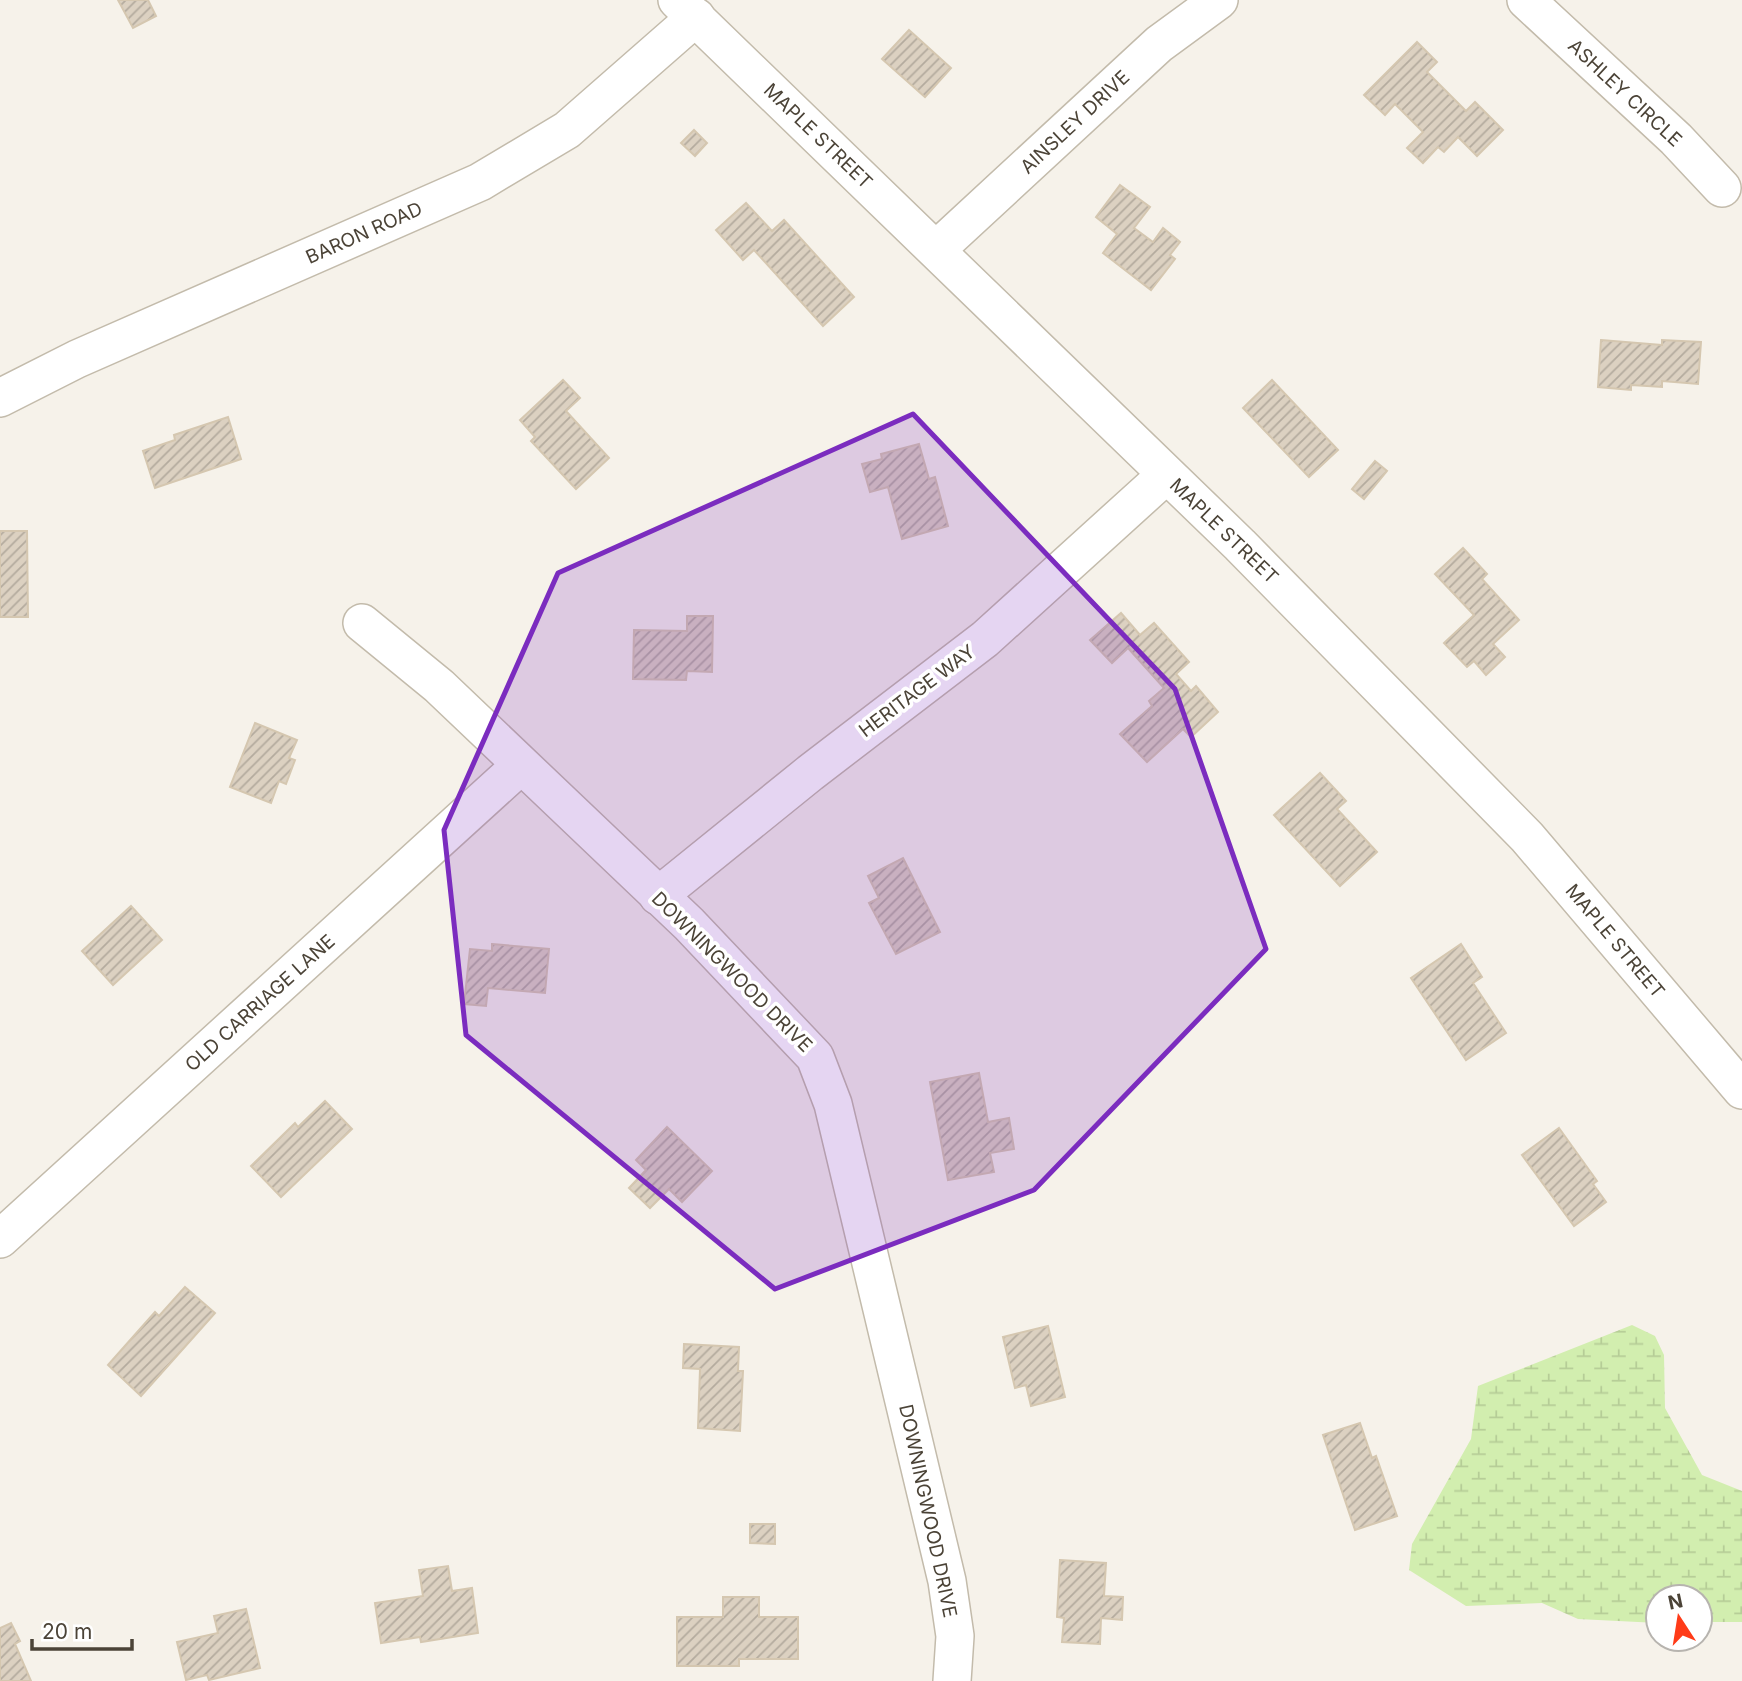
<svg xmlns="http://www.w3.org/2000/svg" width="1742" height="1681" viewBox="0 0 1742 1681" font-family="Inter,sans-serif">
	<defs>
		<pattern id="wetland-marsh" width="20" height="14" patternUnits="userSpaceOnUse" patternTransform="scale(1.75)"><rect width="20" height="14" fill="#d2eeaf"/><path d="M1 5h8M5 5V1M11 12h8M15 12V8" fill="none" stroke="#b6cd97"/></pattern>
		<pattern id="building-hatch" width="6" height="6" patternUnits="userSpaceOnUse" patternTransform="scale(1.75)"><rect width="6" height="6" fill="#dcd1c1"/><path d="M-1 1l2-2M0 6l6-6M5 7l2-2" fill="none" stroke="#b4ab9e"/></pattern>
	</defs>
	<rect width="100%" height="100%" fill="#f6f2ea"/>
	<polygon fill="url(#wetland-marsh)" points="1632,1325 1655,1336 1664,1355 1665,1408 1702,1475 1742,1491 1742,1622 1700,1622 1700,1597 1658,1597 1658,1623 1578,1619 1542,1603 1466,1606 1409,1570 1412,1544 1471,1439 1478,1386"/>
	<g fill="url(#building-hatch)" stroke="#d5c7b0" stroke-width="2">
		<polygon points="118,0 148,0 156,16 133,28"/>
		<polygon points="909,30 951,68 925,97 882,59"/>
		<polygon points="1417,42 1437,62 1427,72 1466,111 1475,102 1503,130 1477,156 1458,137 1444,152 1438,147 1423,163 1407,148 1423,132 1395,104 1385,115 1364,95"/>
		<polygon points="694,130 707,143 695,156 681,143"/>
		<polygon points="1120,185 1150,207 1134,228 1153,242 1163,228 1180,242 1170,255 1175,259 1151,290 1103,253 1117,234 1096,217"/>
		<polygon points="746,203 772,231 784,220 854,297 823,326 754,250 743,260 716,230"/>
		<polygon points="1601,340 1662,345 1662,340 1701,342 1698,384 1662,381 1662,387 1631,385 1631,390 1598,387"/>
		<polygon points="563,380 580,398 566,411 609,458 576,489 531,441 535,437 520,420"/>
		<polygon points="1272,380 1338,450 1309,477 1243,408"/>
		<polygon points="228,417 241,459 155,488 143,451 175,440 174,435"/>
		<polygon points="919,444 929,479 935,477 948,526 902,539 888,487 870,492 862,464 882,459 881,454"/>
		<polygon points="1375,461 1387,471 1364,499 1352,489"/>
		<polygon points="0,531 27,531 28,617 0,617"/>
		<polygon points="1463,548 1487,574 1482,579 1519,620 1493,644 1505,657 1486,675 1474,661 1467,667 1444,643 1474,615 1435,574"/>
		<polygon points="1121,613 1140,635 1154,623 1189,662 1176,674 1191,691 1196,686 1218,712 1191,737 1183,729 1147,762 1120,734 1152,706 1149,701 1164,688 1128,648 1112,663 1090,640"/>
		<polygon points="687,616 713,616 712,672 687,671 686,680 633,679 634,630 687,631"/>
		<polygon points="255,723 297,740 289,758 295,760 286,784 279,781 271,803 230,787"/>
		<polygon points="1320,773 1346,801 1337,809 1377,852 1340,886 1274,815"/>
		<polygon points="903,858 940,932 896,954 869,903 879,898 868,876"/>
		<polygon points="131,906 162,940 113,985 82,951"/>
		<polygon points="492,944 549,949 545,993 488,988 486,1006 464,1004 470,949 492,951"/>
		<polygon points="1461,944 1482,977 1473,983 1506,1033 1466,1060 1411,978"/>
		<polygon points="979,1073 988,1122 1009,1118 1014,1149 990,1153 994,1172 948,1180 930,1082"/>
		<polygon points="325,1101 352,1129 281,1197 251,1166 295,1123 298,1127"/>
		<polygon points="667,1127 712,1171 682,1202 669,1189 650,1208 629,1188 646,1170 636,1160"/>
		<polygon points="1559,1128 1597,1181 1593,1184 1606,1202 1574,1226 1522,1155"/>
		<polygon points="185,1287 215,1313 141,1396 108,1365 155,1312 159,1316"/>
		<polygon points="1048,1326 1065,1397 1031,1406 1026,1385 1015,1388 1003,1337"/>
		<polygon points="684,1344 739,1347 738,1371 743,1371 740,1431 698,1428 700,1369 683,1368"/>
		<polygon points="1360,1423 1372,1458 1376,1456 1397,1516 1355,1530 1323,1435"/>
		<polygon points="750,1524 775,1524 775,1544 750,1543"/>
		<polygon points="1060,1560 1106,1563 1104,1596 1123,1597 1122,1620 1101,1618 1100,1644 1062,1642 1064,1618 1057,1617"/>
		<polygon points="448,1566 452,1591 472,1588 478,1633 421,1642 420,1637 381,1643 375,1603 423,1596 419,1570"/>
		<polygon points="723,1597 759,1597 759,1617 798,1617 798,1659 739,1659 739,1666 677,1666 677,1617 723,1617"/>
		<polygon points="246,1609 260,1668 209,1680 207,1675 186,1680 177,1642 218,1633 214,1616"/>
		<polygon points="11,1623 20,1641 15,1644 31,1681 0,1681 0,1628"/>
	</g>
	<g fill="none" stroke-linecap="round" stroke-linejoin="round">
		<g stroke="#c3bbab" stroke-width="40">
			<g id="minor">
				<polyline points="677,0 1240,545 1527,837 1742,1090"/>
				<polyline points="1526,0 1676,139 1722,188"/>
				<polyline points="936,250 1159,44 1219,0"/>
				<polyline points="0,398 77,359 480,182 567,130 696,17"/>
				<polyline points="362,623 439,686 689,924 815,1057 833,1104 947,1581 955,1636 952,1681"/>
				<polyline points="658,896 810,773 985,639 1166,475"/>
				<polyline points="0,1239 520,766"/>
			</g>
		</g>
		<use href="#minor" stroke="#fff" stroke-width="37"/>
	</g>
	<path fill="#7b2cbf" fill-opacity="0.2" stroke="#7b2cbf" stroke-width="5" stroke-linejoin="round" d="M913 414 1175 689 1266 949 1034 1190 775 1289 466 1035 444 830 558 573Z"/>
	<g text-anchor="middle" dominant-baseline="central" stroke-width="7" stroke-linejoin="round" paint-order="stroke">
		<g font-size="19" fill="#4b4337" stroke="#fff">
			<text transform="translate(1625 93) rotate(43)">ASHLEY CIRCLE</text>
			<text transform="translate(1075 122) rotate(-43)">AINSLEY DRIVE</text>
			<text transform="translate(818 136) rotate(44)">MAPLE STREET</text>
			<text transform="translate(364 233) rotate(-24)">BARON ROAD</text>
			<text transform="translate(1224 531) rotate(44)">MAPLE STREET</text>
			<text transform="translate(917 691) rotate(-37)">HERITAGE WAY</text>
			<text transform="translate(1615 941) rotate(50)">MAPLE STREET</text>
			<text transform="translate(732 972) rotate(45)">DOWNINGWOOD DRIVE</text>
			<text transform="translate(260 1003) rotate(-42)">OLD CARRIAGE LANE</text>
			<text transform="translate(928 1511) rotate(78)">DOWNINGWOOD DRIVE</text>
		</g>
	</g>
	<g transform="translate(1679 1618) rotate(348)"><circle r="33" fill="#ffffff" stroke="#b7b4af" stroke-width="2"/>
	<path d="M0-5L12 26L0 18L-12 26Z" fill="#ff3b18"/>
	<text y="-10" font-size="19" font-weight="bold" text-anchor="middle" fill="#4b4337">N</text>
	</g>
	<path d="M32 1639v10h100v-10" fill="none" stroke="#4b4337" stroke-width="3.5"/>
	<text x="42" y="1639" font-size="21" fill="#4b4337" stroke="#ffffff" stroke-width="5" paint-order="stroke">20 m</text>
</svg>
